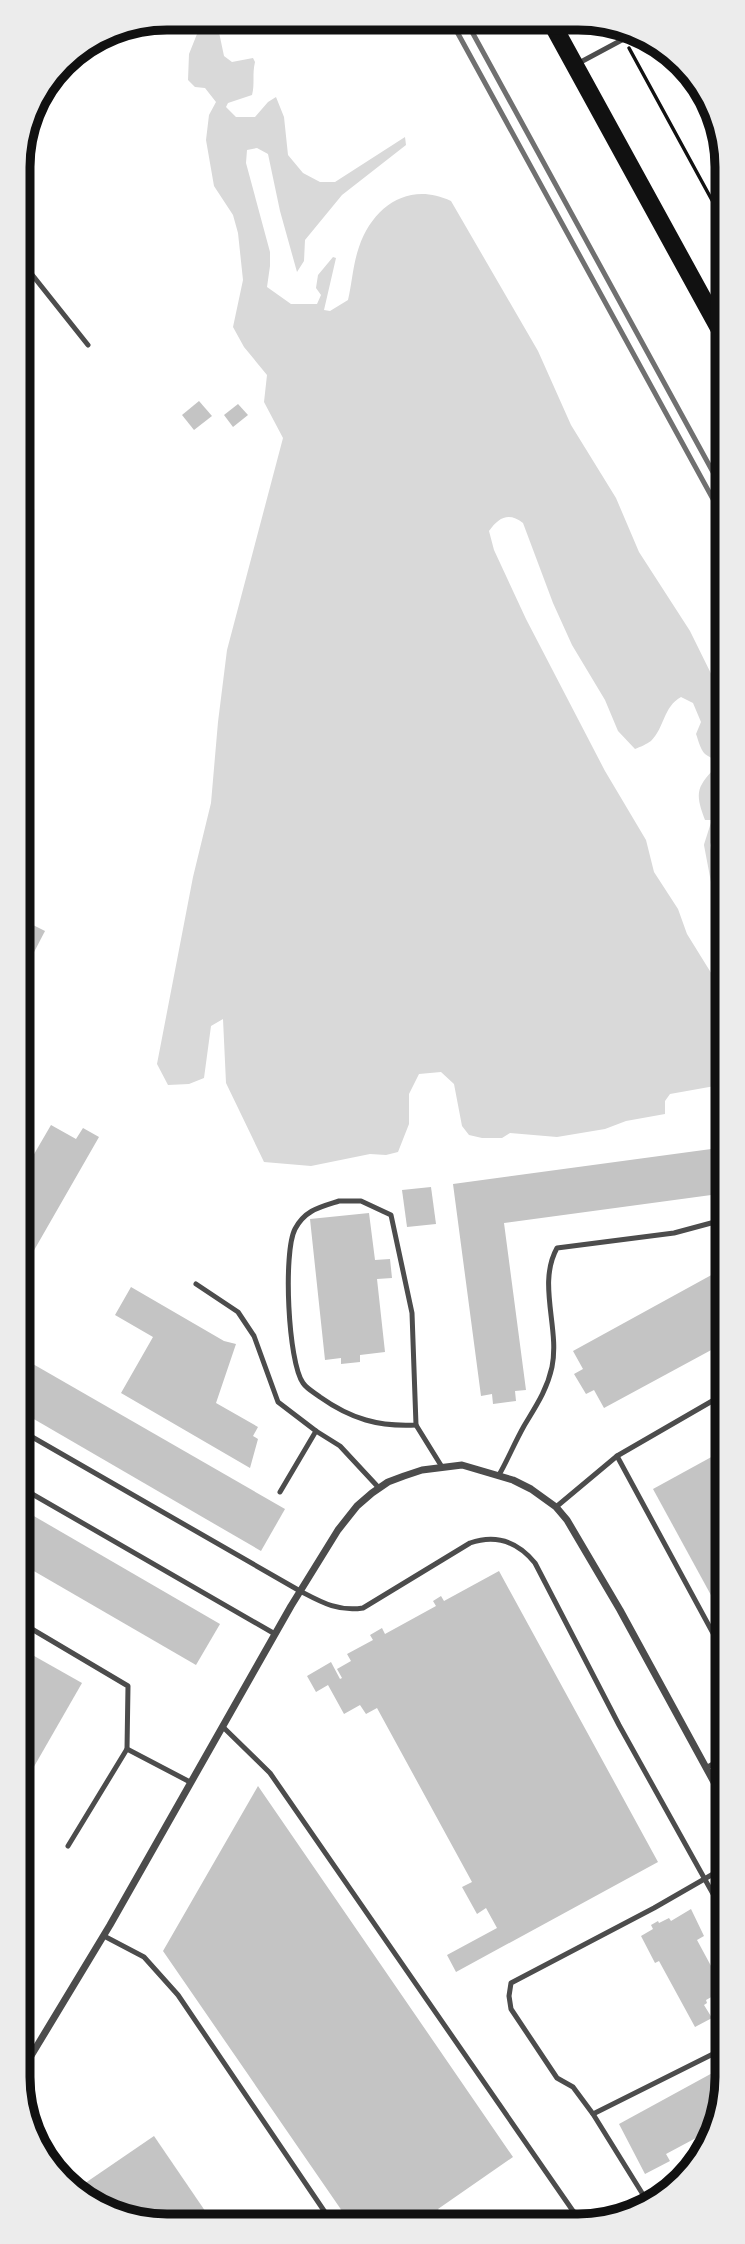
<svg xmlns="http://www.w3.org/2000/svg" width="745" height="2244" viewBox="0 0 745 2244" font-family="Karla,sans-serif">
	<rect width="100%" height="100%" fill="#fff"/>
	<path fill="#d9d9d9" d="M197 18H216L224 56 232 62 253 58 255 62C252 74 255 84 252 95L228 103 226 107 236 117H255L268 102 276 97 284 117 288 155 303 173 320 182H335L405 137 406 145 342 195 305 240 304 261 297 272 280 211 268 154 257 148 247 150 246 163 270 252V266L267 287 291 304H317L321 295 316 288 318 275 333 257 336 258 324 310 330 311 348 300C352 283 353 264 359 247 373 206 409 181 451 201L538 351 571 425 616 498 639 552 690 631 725 702V820H705C701 809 695 795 702 784 706 776 713 772 716 764 713 757 710 758 705 754 700 749 698 739 696 734L701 722 693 703 681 697C663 707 665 727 651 741 647 744 640 747 635 749L618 731 605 700 572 645 553 603 523 523C509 512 499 517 489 531L494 550 526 619 605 771 646 840 654 872 678 909 687 934 726 997V1084L670 1094 665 1101V1114L626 1121 605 1129 557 1137 510 1133 502 1138H482L469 1135 462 1126 454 1084 441 1072 419 1074 409 1094V1124L398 1152 386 1155 370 1154 311 1166 264 1162 226 1083 223 1019 211 1026 204 1078 189 1084 168 1085 157 1064 193 877 211 803 218 722 227 650 283 438 264 402 267 375 244 347 233 327 243 280 238 233 233 215 214 186 206 140 209 115 216 102 205 88 195 87 188 80 189 54 201 24Z"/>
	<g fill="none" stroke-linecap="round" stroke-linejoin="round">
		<polyline stroke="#d9d9d9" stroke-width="6" points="715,820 707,845 714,882 720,894 726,892"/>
	</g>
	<g fill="#c4c4c4">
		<polygon points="199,401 212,416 194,430 182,415"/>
		<polygon points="238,404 248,415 233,427 224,415"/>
		<polygon points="19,918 45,931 19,981"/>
		<polygon points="51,1125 76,1139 83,1128 99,1137 25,1266 19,1262 19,1180"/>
		<polygon points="726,1147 726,1193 504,1223 526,1390 515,1391 516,1401 493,1404 492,1394 481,1396 453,1184"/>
		<polygon points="431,1187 436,1224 407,1227 402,1190"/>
		<polygon points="369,1213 375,1260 390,1259 392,1278 377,1279 385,1352 360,1355 360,1362 341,1364 341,1358 325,1360 310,1219"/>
		<polygon points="726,1267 726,1342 604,1408 594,1390 586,1394 574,1374 583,1369 573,1351"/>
		<polygon points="131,1287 224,1341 236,1344 216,1403 258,1427 253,1436 258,1439 250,1468 121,1393 153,1337 115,1315"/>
		<polygon points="19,1356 285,1509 261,1551 20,1411"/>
		<polygon points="726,1449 727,1589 712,1597 653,1489"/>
		<polygon points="20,1508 220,1624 196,1665 20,1563"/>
		<polygon points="499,1571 658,1862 456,1972 447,1955 497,1928 486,1908 477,1914 462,1887 472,1882 377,1708 366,1714 360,1705 344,1714 328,1685 316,1692 307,1676 331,1662 340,1679 342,1678 337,1669 351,1661 347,1654 373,1640 370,1635 382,1628 385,1634 436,1606 433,1601 441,1596 444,1601"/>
		<polygon points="20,1648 82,1683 20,1791"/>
		<polygon points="258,1786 513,2157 438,2209 444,2217 434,2224 351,2224 163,1951"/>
		<polygon points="691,1909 704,1936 697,1940 724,1990 706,2000 707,2003 704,2005 712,2018 695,2027 659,1961 655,1963 641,1936 653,1929 651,1925 658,1921 659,1923 669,1918 671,1921"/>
		<polygon points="727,2065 727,2087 709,2131 666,2154 670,2161 645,2174 619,2124"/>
		<polygon points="154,2136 214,2224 137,2224 75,2190"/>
		<polygon points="702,2147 692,2172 684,2157"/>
	</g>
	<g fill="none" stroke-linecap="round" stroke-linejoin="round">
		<polyline stroke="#111" stroke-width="3.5" points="629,48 725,224"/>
		<g stroke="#4c4c4c" stroke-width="5">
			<polyline points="577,64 633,34"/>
			<polyline points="18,257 88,345"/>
			<path d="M339 1201H361L391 1215 412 1313 416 1425C379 1427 351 1419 320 1397 315 1393 307 1389 303 1383 288 1362 283 1252 295 1229 305 1210 320 1207 339 1201Z"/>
			<polyline points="196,1284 238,1312 254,1336 278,1402 316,1431"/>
			<polyline points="416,1425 442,1467"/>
			<path d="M20 1430 300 1591C321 1602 338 1612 363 1608L470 1543C496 1534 517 1541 535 1563L619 1725 727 1919"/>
			<polyline points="617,1456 727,1659"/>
			<path d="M499 1475C508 1459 515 1442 524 1426 536 1406 547 1390 552 1367 560 1328 537 1284 557 1248L674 1233 726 1219"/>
			<polyline points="20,1487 275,1634"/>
			<polyline points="280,1492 316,1431 340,1446 379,1488"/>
			<polyline points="556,1507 617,1456 726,1393"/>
			<polyline points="20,1622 128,1686 127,1749 190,1782"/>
			<polyline points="223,1727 270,1773 582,2224"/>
			<polyline points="706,1768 727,1756"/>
			<polyline points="68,1846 127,1749"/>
			<polyline points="104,1936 144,1957 178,1995 333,2224"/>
			<polyline points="593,2114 727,2047"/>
			<polyline points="647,2201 593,2114 573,2087 557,2078 511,2009 509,1996 511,1983 654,1908 727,1866"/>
			<polyline points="556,2224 574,2212"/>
		</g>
		<polyline stroke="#4c4c4c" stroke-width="7" points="20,2074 110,1925 291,1606 338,1530 357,1506 372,1493 388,1482 404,1476 422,1470 462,1465 513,1480 531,1489 556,1507 567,1520 620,1610 727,1806"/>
		<polyline stroke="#111" stroke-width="18" points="550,20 725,339"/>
		<g stroke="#707070" stroke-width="5">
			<polyline points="450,19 725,521"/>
			<polyline points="465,19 725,494"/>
		</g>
	</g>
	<path d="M0 0H745V2244H0ZM167 30H578A137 137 0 0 1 715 167V2077A137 137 0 0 1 578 2214H167A137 137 0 0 1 30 2077V167A137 137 0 0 1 167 30Z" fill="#ececec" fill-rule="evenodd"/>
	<path fill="none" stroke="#111" stroke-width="9" d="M167 30H578A137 137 0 0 1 715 167V2077A137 137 0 0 1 578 2214H167A137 137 0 0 1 30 2077V167A137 137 0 0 1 167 30Z"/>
</svg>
